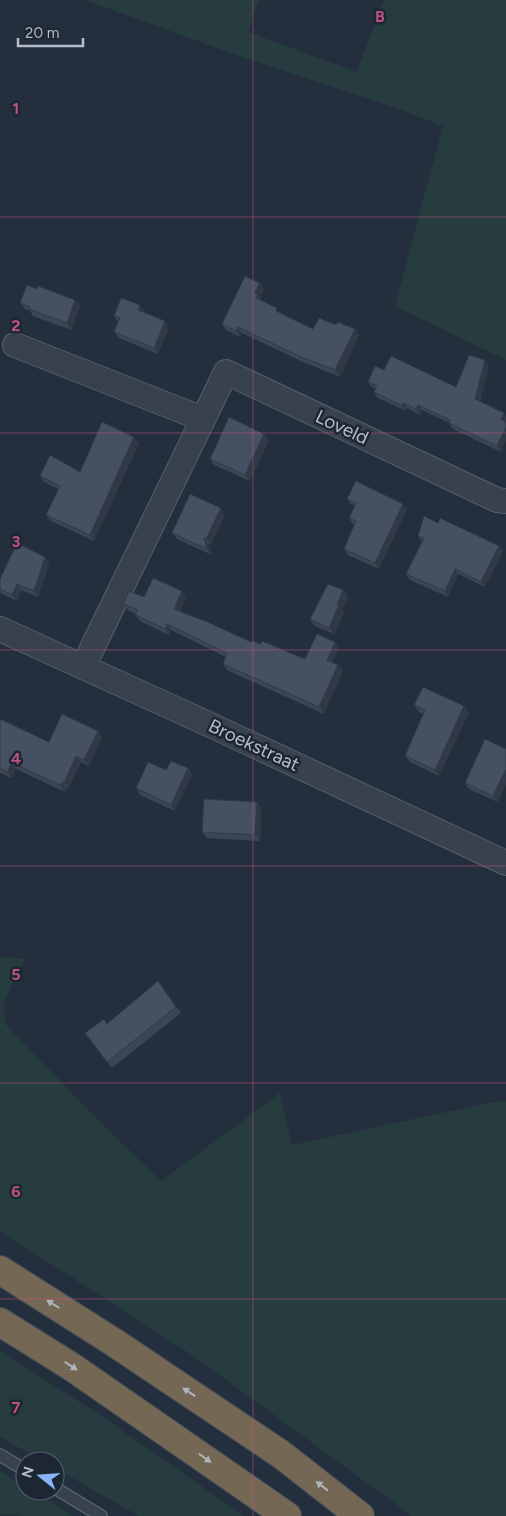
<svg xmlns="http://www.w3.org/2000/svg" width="506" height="1516" viewBox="0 0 506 1516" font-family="Figtree,sans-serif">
	<rect width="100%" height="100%" fill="#242f3e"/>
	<g fill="#263c3f">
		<polygon points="85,0 259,0 248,32 357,72 384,0 506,0 506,360 395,306 443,126 382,103 239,56"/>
		<polygon points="0,957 25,959 3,1005 6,1025 97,1119 161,1181 280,1093 292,1145 498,1101 506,1101 506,1516 412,1516 192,1355 0,1231"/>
		<polygon points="0,1351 103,1417 244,1516 139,1516 55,1468 55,1461 43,1461 0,1437"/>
		<polygon points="0,1471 25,1487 25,1491 32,1491 73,1516 27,1516 0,1514"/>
	</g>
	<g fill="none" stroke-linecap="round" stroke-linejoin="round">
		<g stroke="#565f6c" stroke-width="14">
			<g id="lane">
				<polyline points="0,1455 25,1470"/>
				<polyline points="55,1488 101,1516"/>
			</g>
		</g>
		<g stroke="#565f6c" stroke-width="26">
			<g id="street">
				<polyline points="15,345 203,419"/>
				<polyline points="0,629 204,722 506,863"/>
				<polyline points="83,667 226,372 497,500 506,501"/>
			</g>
		</g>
		<g stroke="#434c59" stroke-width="30">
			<g id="highway">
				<polyline points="0,1270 115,1343 282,1455 360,1516"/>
				<polyline points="0,1322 72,1367 287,1516"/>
			</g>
		</g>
		<use href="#lane" stroke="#38414e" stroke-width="11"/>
		<use href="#street" stroke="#38414e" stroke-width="24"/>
		<use href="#highway" stroke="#746855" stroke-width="28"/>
	</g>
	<g fill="#3b4654">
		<polygon points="37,289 75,300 80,306 71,330 33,316 30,311 25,309 20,303"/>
		<polygon points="264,289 260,298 262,300 282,314 313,329 336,325 355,329 359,335 340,377 303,362 242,333 240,337 226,330 222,324"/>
		<polygon points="140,305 144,312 169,327 158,354 119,338 114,332 118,322 114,316"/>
		<polygon points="485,360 489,366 480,401 501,452 453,429 449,423 422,410 420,415 407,408 406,411 378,398 374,392 375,389 372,387 368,382 384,370 456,387"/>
		<polygon points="269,440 250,481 214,465 210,459"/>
		<polygon points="139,443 94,541 51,521 46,515 58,489 44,482 40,476 80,472"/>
		<polygon points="347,499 407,509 379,569 348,555 344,549 355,525 353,524 349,518 355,506 351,504"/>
		<polygon points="225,515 211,545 208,544 212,555 177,539 172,533"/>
		<polygon points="418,536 503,551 485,587 458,574 448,597 410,580 406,574 422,542"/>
		<polygon points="45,557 49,563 38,597 21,590 17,601 0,593 0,579"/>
		<polygon points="343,590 348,597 342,610 344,612 334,634 315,626 310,619"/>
		<polygon points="182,591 186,597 180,611 251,642 260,644 305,659 339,648 332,663 338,665 343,671 324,714 227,670 223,664 226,657 171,630 169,635 140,621 135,615 136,614 128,610 123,604 144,597"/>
		<polygon points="414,705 469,712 439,776 410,762 405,756 423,714 419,712"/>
		<polygon points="0,719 49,742 98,731 102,737 89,766 81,762 68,789 66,788 65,792 16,769 12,778 0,773"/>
		<polygon points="485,739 498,802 469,789 465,783"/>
		<polygon points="188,768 192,775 175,811 140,795 136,788"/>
		<polygon points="257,802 261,808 260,841 207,838 202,832"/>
		<polygon points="158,981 181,1013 112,1068 85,1033 107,1024"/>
	</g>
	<g fill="#303945">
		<polygon points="260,283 264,289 260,298 262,301 256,298 255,293"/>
		<polygon points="75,300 80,306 71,330 67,323"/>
		<polygon points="140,305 144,311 142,316 138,310"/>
		<polygon points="165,321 169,327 158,354 154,348"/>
		<polygon points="238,327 242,333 240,337 236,331"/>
		<polygon points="355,329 359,335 340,377 335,370"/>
		<polygon points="485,360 489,366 479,405 475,399"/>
		<polygon points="403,403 407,408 406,411 402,406"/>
		<polygon points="418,405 422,410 420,415 416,409"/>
		<polygon points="504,413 506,416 506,423 501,419"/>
		<polygon points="506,427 506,441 501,452 497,446"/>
		<polygon points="264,434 269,440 250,481 245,475"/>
		<polygon points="134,437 139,443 94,541 90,535"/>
		<polygon points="403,504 407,509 379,569 375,563"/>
		<polygon points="221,508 225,515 211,545 206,539"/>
		<polygon points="204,538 208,544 212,555 207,549"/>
		<polygon points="499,546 503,551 485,587 481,582"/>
		<polygon points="45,557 49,563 38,597 34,591"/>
		<polygon points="455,569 458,574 448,597 445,591"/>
		<polygon points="17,584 21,590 17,601 12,595"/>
		<polygon points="343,590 348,597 342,610 344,612 334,634 329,628 337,605"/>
		<polygon points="182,591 186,597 178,615 174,609"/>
		<polygon points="167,624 171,630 169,635 165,629"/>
		<polygon points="335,642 339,648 331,666 327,660"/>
		<polygon points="338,665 343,671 324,714 319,707"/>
		<polygon points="464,706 469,712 439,776 435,770"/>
		<polygon points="98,731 102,737 89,766 84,760"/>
		<polygon points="76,756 81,762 68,789 64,783"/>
		<polygon points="12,763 16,769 12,778 7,772"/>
		<polygon points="188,768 192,775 175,811 171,805"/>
		<polygon points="506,769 506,785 498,802 493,796"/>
		<polygon points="62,782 66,788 65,792 60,785"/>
		<polygon points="257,802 261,808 260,841 255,835"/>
	</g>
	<g fill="#455162" stroke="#303945">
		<polygon points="245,276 260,283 255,293 258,295 256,298 277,308 276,311 313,329 319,318 336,325 338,322 355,329 335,370 299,356 238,327 236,331 222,324"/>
		<polygon points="27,285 37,289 38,286 75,300 67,323 29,309 30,307 20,303"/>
		<polygon points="121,298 140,305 138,310 165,321 154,348 114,332 120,318 114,316"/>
		<polygon points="469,355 485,360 475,399 504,413 501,419 506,422 506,427 497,446 449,423 450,420 418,405 416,409 403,403 402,406 374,392 377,386 368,382 375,366 384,370 391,356 456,387"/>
		<polygon points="229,417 264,434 245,475 210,459"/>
		<polygon points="102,422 134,437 90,535 46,515 60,486 40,476 50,455 80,472"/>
		<polygon points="356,481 403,504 375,563 344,549 356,521 349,518 356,503 347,499"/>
		<polygon points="190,494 221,508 206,539 204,538 207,549 172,533"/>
		<polygon points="424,516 438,523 440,518 499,546 481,582 455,569 445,591 406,574 424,538 418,536"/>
		<polygon points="17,543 45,557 34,591 17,584 12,595 0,589 0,579"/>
		<polygon points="153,578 182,591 174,609 210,623 251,642 253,641 260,644 262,641 305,659 317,634 335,642 327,660 338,665 319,707 223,664 227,653 167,624 165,629 135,615 138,610 123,604 129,591 144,597"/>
		<polygon points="328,584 343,590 337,605 339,605 329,628 310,619"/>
		<polygon points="423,687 464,706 435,770 405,756 425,710 414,705"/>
		<polygon points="62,714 98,731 84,760 76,756 64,783 62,782 60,785 12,763 7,772 0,768 0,719 49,742"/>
		<polygon points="485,739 506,749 506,769 493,796 465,783"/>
		<polygon points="171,761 188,768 171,805 136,788 148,762 166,770"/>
		<polygon points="204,799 257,802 255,835 202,832"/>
		<polygon points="158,981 176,1007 107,1062 85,1033 104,1019 107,1024"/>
	</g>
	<defs><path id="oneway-solid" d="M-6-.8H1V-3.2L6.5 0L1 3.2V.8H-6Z" transform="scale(1.25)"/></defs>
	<g fill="#aeb4bd">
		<use href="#oneway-solid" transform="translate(53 1304) rotate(-148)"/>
		<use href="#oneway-solid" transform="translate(71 1366) rotate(33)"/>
		<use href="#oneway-solid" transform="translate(189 1392) rotate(-146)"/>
		<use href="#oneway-solid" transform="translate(205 1458) rotate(35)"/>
		<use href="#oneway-solid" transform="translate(322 1486) rotate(-142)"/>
	</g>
	<path fill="none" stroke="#bd5182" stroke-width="1" stroke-opacity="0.55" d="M253 0V1516M0 217H506M0 433H506M0 650H506M0 866H506M0 1083H506M0 1299H506"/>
	<g text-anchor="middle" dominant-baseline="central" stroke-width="5" stroke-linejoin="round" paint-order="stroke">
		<g font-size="19" fill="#b4bcc9" stroke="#1d2633">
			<text transform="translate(342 427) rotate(25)">Loveld</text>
			<text transform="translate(254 745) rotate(25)">Broekstraat</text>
		</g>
	</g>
	<g font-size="16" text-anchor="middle" font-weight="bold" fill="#bd5182" stroke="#1d2633" stroke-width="5" stroke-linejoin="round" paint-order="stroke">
		<text x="380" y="22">B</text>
		<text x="16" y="114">1</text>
		<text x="16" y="331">2</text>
		<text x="16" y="547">3</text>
		<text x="16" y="764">4</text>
		<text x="16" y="980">5</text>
		<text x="16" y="1197">6</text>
		<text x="16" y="1413">7</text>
	</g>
	<g transform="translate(40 1476) rotate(287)"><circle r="24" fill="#1d2633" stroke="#59626f"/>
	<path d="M0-4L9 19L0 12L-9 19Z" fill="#8ab4f8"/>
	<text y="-8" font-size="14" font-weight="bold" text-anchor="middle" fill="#b4bcc9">N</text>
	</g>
	<path d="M18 38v8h65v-8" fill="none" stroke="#b4bcc9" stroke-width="2.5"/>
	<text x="25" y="38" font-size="15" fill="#b4bcc9" stroke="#1d2633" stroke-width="4" paint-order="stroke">20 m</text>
</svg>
